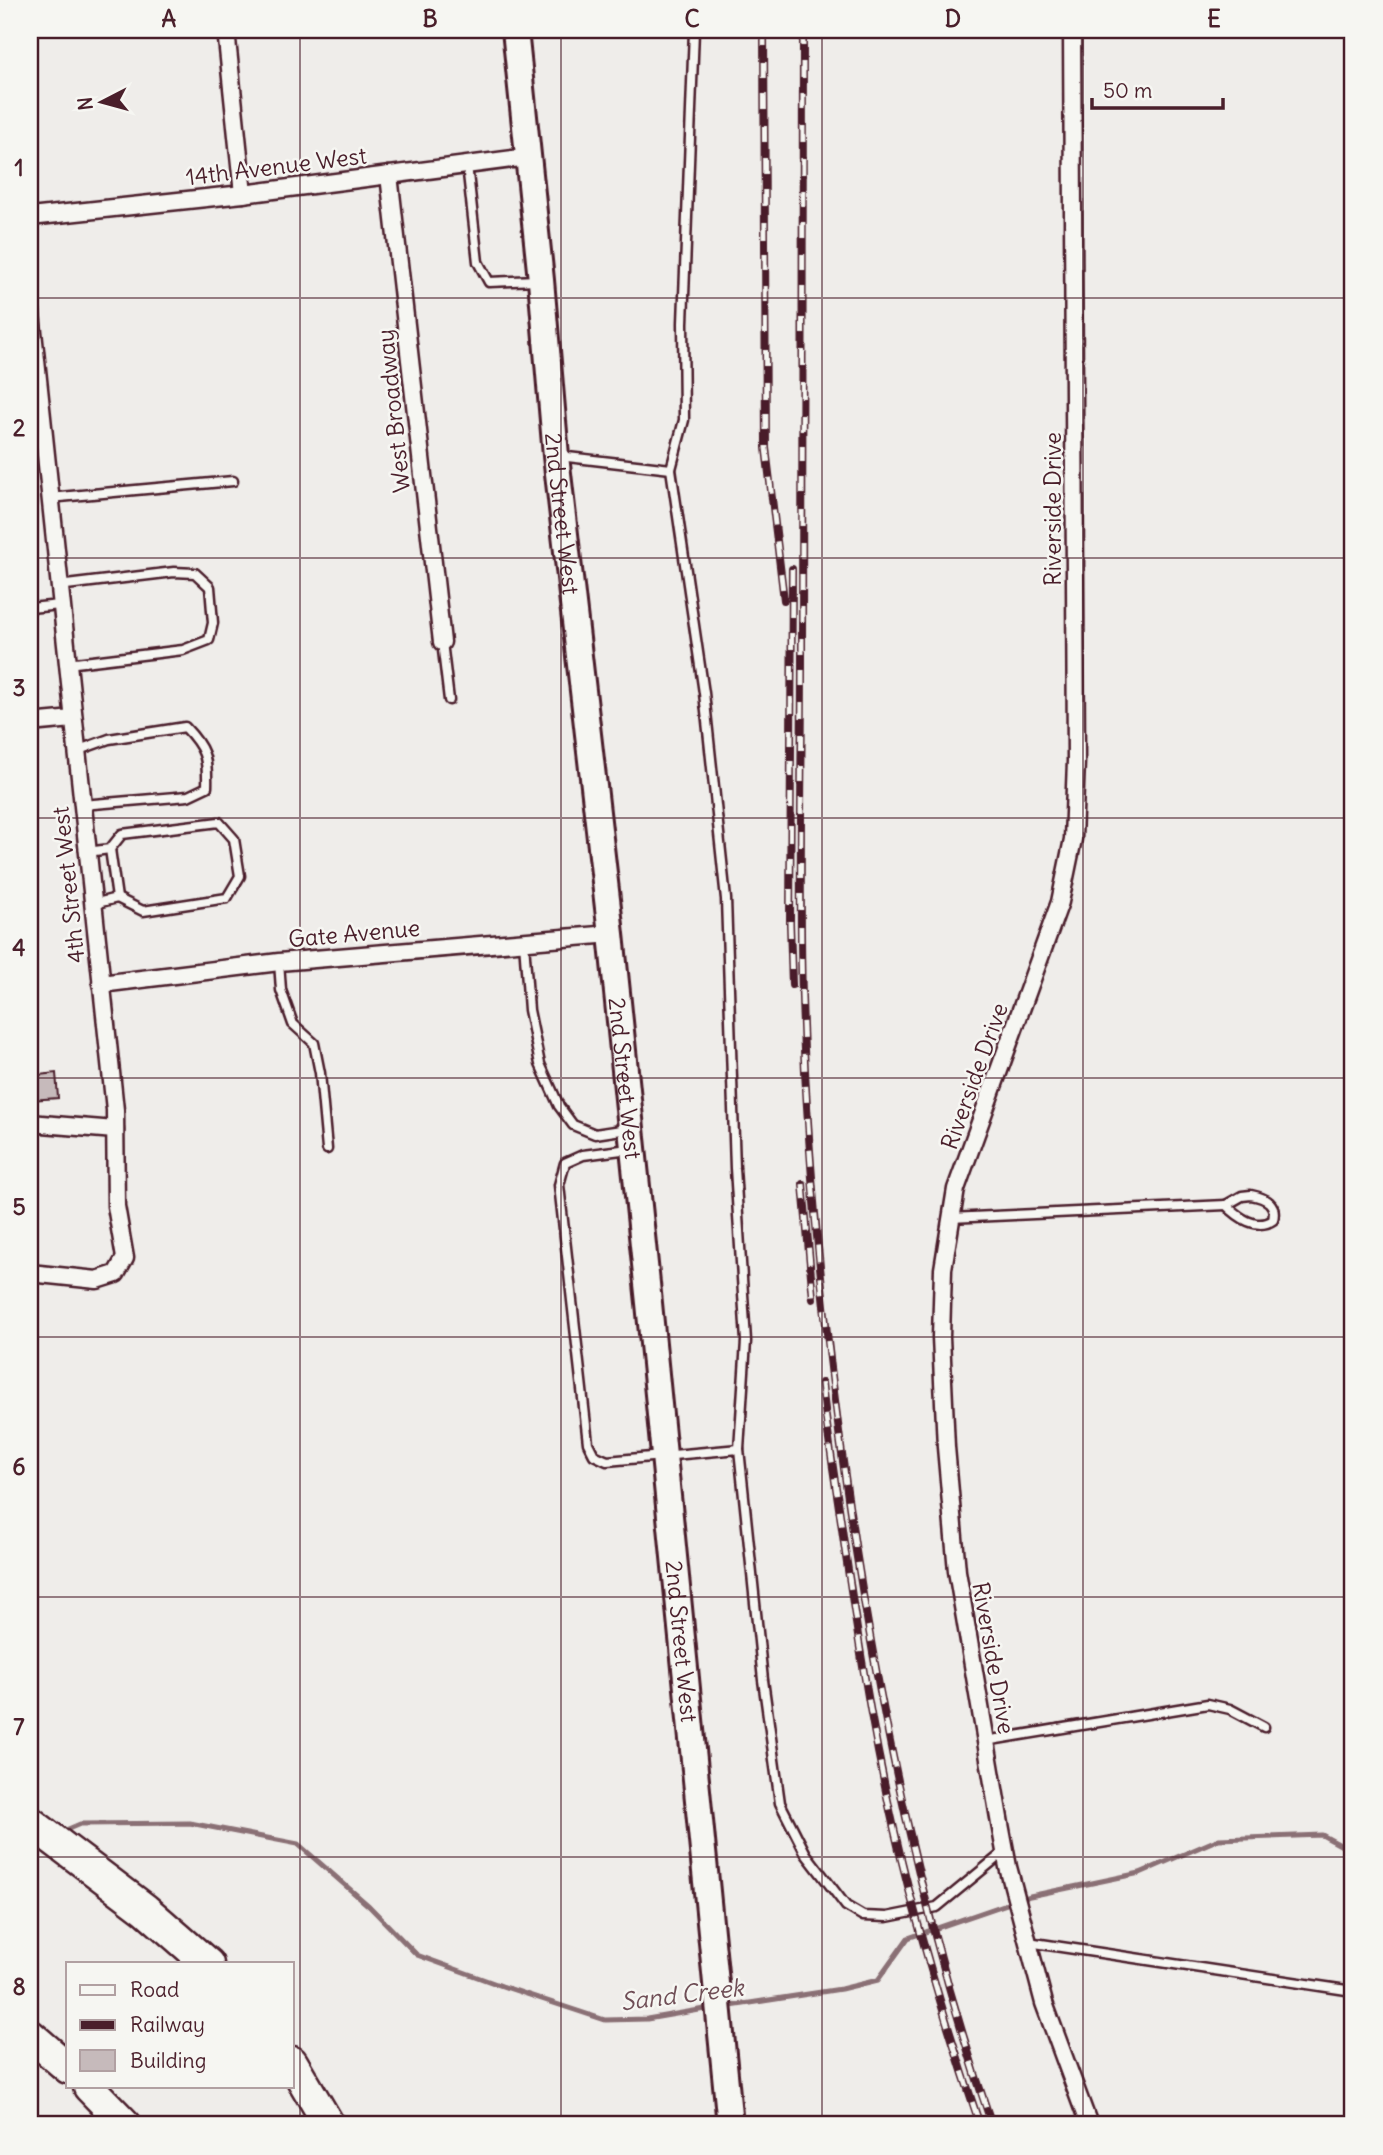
<svg xmlns="http://www.w3.org/2000/svg" width="1383" height="2155" viewBox="0 0 1383 2155" font-family="Delius,sans-serif">
	<rect width="100%" height="100%" fill="#efedea"/>
	<filter id="ink" filterUnits="userSpaceOnUse"><feTurbulence type="fractalNoise" baseFrequency=".0143" numOctaves="2"/><feDisplacementMap in="SourceGraphic" scale="14" xChannelSelector="R" yChannelSelector="G"/><feConvolveMatrix kernelMatrix="1 2 1 2 8 2 1 2 1" color-interpolation-filters="sRGB"/></filter>
	<g filter="url(#ink)">
		<polygon fill="#0003" points="55,1075 57,1076 59,1099 30,1101 30,1078"/>
		<g fill="none" stroke-linecap="round" stroke-linejoin="round">
			<g stroke="#8a6f74" stroke-width="5">
				<polyline points="59,1833 80,1824 190,1823 298,1844 369,1906 417,1955 502,1986 605,2020 647,2019 711,2008"/>
				<polyline points="724,2007 841,1989 878,1980 908,1938 1030,1896 1140,1873 1219,1839 1322,1835 1353,1852"/>
			</g>
		</g>
		<polygon fill="#c6babb" stroke="#4a1f2b" stroke-width="2" points="56,1073 58,1098 30,1100 30,1076"/>
		<g fill="none" stroke-linecap="round" stroke-linejoin="round">
			<g stroke="#4a1f2b" stroke-width="13">
				<g id="lane">
					<polyline points="694,30 683,323 684,420 671,469 704,693 726,899 735,1168 746,1341 739,1449 763,1680 780,1803 806,1854 846,1906 863,1916 887,1917 937,1907 1004,1852"/>
					<polyline points="467,165 478,262 489,282 537,280"/>
					<polyline points="559,456 671,469"/>
					<polyline points="49,498 233,481"/>
					<polyline points="58,586 174,572 195,573 210,587 213,623 209,640 183,650 67,664"/>
					<polyline points="30,608 60,605"/>
					<polyline points="442,642 449,700"/>
					<path d="M76 751 109 739 185 727C205 748 208 758 207 787L188 796 82 805"/>
					<polyline points="110,849 117,898"/>
					<polyline points="87,852 110,849 122,834 219,822 234,839 240,876 227,898 143,911 117,898 93,904"/>
					<polyline points="524,942 529,1010 540,1064 559,1106 573,1125 595,1134 628,1129"/>
					<polyline points="279,962 281,990 293,1024 314,1043 320,1073 327,1149"/>
					<polyline points="629,1149 583,1155 565,1163 559,1185 588,1443 594,1455 607,1461 739,1449"/>
					<path d="M1251 1195C1266 1198 1277 1203 1273 1220 1257 1231 1238 1217 1226 1205L1242 1196Z"/>
					<polyline points="950,1218 1226,1205"/>
					<polyline points="985,1741 1208,1704 1230,1709 1264,1727"/>
					<polyline points="1028,1942 1353,1991"/>
				</g>
			</g>
			<g stroke="#4a1f2b" stroke-width="21">
				<g id="street">
					<polyline points="226,30 243,194"/>
					<polyline points="1072,30 1076,761 1073,839 1060,902 956,1189 943,1269 941,1337 946,1447 957,1571 1000,1824 1008,1867 1044,2003 1089,2125"/>
					<polyline points="389,175 442,642"/>
					<polyline points="30,217 243,194 528,157"/>
					<polyline points="30,303 115,1110 116,1206 125,1258 116,1274 97,1280 30,1273"/>
					<polyline points="30,723 73,719"/>
					<polyline points="101,984 279,962 611,934"/>
					<polyline points="30,1123 115,1130"/>
				</g>
			</g>
			<g stroke="#4a1f2b" stroke-width="30">
				<g id="primary">
					<path id="s1" d="M515 30 541 280 556 456 611 934 649 1303 730 2125"/>
				</g>
			</g>
			<g stroke="#4a1f2b" stroke-width="35">
				<g id="highway">
					<polyline points="30,1822 145,1909 208,1964"/>
					<polyline points="30,2035 68,2068"/>
					<polyline points="292,2062 329,2125"/>
					<polyline points="89,2087 126,2125"/>
				</g>
			</g>
			<use href="#lane" stroke="#f6f6f2" stroke-width="8"/>
			<use href="#street" stroke="#f6f6f2" stroke-width="16"/>
			<use href="#primary" stroke="#f6f6f2" stroke-width="24"/>
			<use href="#highway" stroke="#f6f6f2" stroke-width="30"/>
			<g stroke="#4a1f2b" stroke-width="8">
				<g id="rail">
					<polyline points="764,30 766,448 784,600"/>
					<path d="M803 30C803 239 802 448 802 657 802 770 799 884 802 997 807 1167 825 1337 849 1505 880 1716 923 1923 992 2125"/>
					<polyline points="792,569 790,924 792,985"/>
					<polyline points="803,1184 813,1299"/>
					<path d="M822 1383C827 1434 836 1485 843 1536 860 1653 878 1771 908 1886 929 1967 953 2046 980 2125"/>
				</g>
			</g>
			<use href="#rail" stroke="#f6f6f2" stroke-width="5" stroke-dasharray="16" stroke-linecap="butt"/>
		</g>
	</g>
	<path fill="none" stroke="#4a1f2b" stroke-width="2" stroke-opacity="0.55" d="M300 30V2125M561 30V2125M822 30V2125M1083 30V2125M30 298H1353M30 558H1353M30 818H1353M30 1078H1353M30 1337H1353M30 1597H1353M30 1857H1353"/>
	<g text-anchor="middle" dominant-baseline="central" stroke-width="5" stroke-linejoin="round" paint-order="stroke">
		<g font-size="23" fill="#4a1f2b" stroke="#f6f6f2">
			<text transform="translate(276 166) rotate(-7)">14th Avenue West</text>
			<text transform="translate(393 411) rotate(-96)">West Broadway</text>
			<text transform="translate(1052 509) rotate(-90)">Riverside Drive</text>
			<text stroke="none"><textPath href="#s1" startOffset="486">2nd Street West</textPath></text>
			<text transform="translate(68 885) rotate(-96)">4th Street West</text>
			<text transform="translate(354 933) rotate(-5)">Gate Avenue</text>
			<text transform="translate(974 1076) rotate(-70)">Riverside Drive</text>
			<text stroke="none"><textPath href="#s1" startOffset="1054">2nd Street West</textPath></text>
			<text stroke="none"><textPath href="#s1" startOffset="1620">2nd Street West</textPath></text>
			<text transform="translate(994 1658) rotate(80)">Riverside Drive</text>
		</g>
		<g font-size="24" font-style="italic" fill="#6f4e56" stroke="#f6f6f2">
			<text transform="translate(682 1994) rotate(-7)">Sand Creek</text>
		</g>
	</g>
	<rect width="1383" height="2155" fill="none" stroke="#f6f6f2" stroke-width="77"/>
	<rect x="66" y="1962" width="228" height="126" fill="#f6f6f2" stroke="#b1a0a2" stroke-width="2"/>
	<rect x="80" y="1985" width="35" height="10" fill="#f6f6f2" stroke="#b1a0a2" stroke-width="2"/>
	<text x="130" y="1997" font-size="21" fill="#4a1f2b">Road</text>
	<rect x="80" y="2020" width="35" height="10" fill="#4a1f2b" stroke="#b1a0a2" stroke-width="2"/>
	<text x="130" y="2032" font-size="21" fill="#4a1f2b">Railway</text>
	<rect x="80" y="2050" width="35" height="21" fill="#c6babb" stroke="#b1a0a2" stroke-width="2"/>
	<text x="130" y="2068" font-size="21" fill="#4a1f2b">Building</text>
	<g transform="translate(102 102) rotate(264)" stroke="#f6f6f2" stroke-width="5" paint-order="stroke">
	<path d="M0-5L12 26L0 18L-12 26Z" fill="#4a1f2b"/>
	<text y="-10" font-size="19" font-weight="bold" text-anchor="middle" fill="#4a1f2b">N</text>
	</g>
	<path d="M1092 98v10h131v-10" fill="none" stroke="#4a1f2b" stroke-width="3.5"/>
	<text x="1103" y="98" font-size="21" fill="#4a1f2b" stroke="#f6f6f2" stroke-width="5" paint-order="stroke">50 m</text>
	<rect x="38" y="38" width="1306" height="2078" fill="none" stroke="#4a1f2b" stroke-width="2.5"/>
	<g font-size="23" text-anchor="middle" font-weight="bold" fill="#4a1f2b">
		<text x="169" y="27">A</text>
		<text x="430" y="27">B</text>
		<text x="692" y="27">C</text>
		<text x="953" y="27">D</text>
		<text x="1214" y="27">E</text>
		<text x="19" y="176">1</text>
		<text x="19" y="436">2</text>
		<text x="19" y="696">3</text>
		<text x="19" y="956">4</text>
		<text x="19" y="1215">5</text>
		<text x="19" y="1475">6</text>
		<text x="19" y="1735">7</text>
		<text x="19" y="1995">8</text>
	</g>
</svg>
